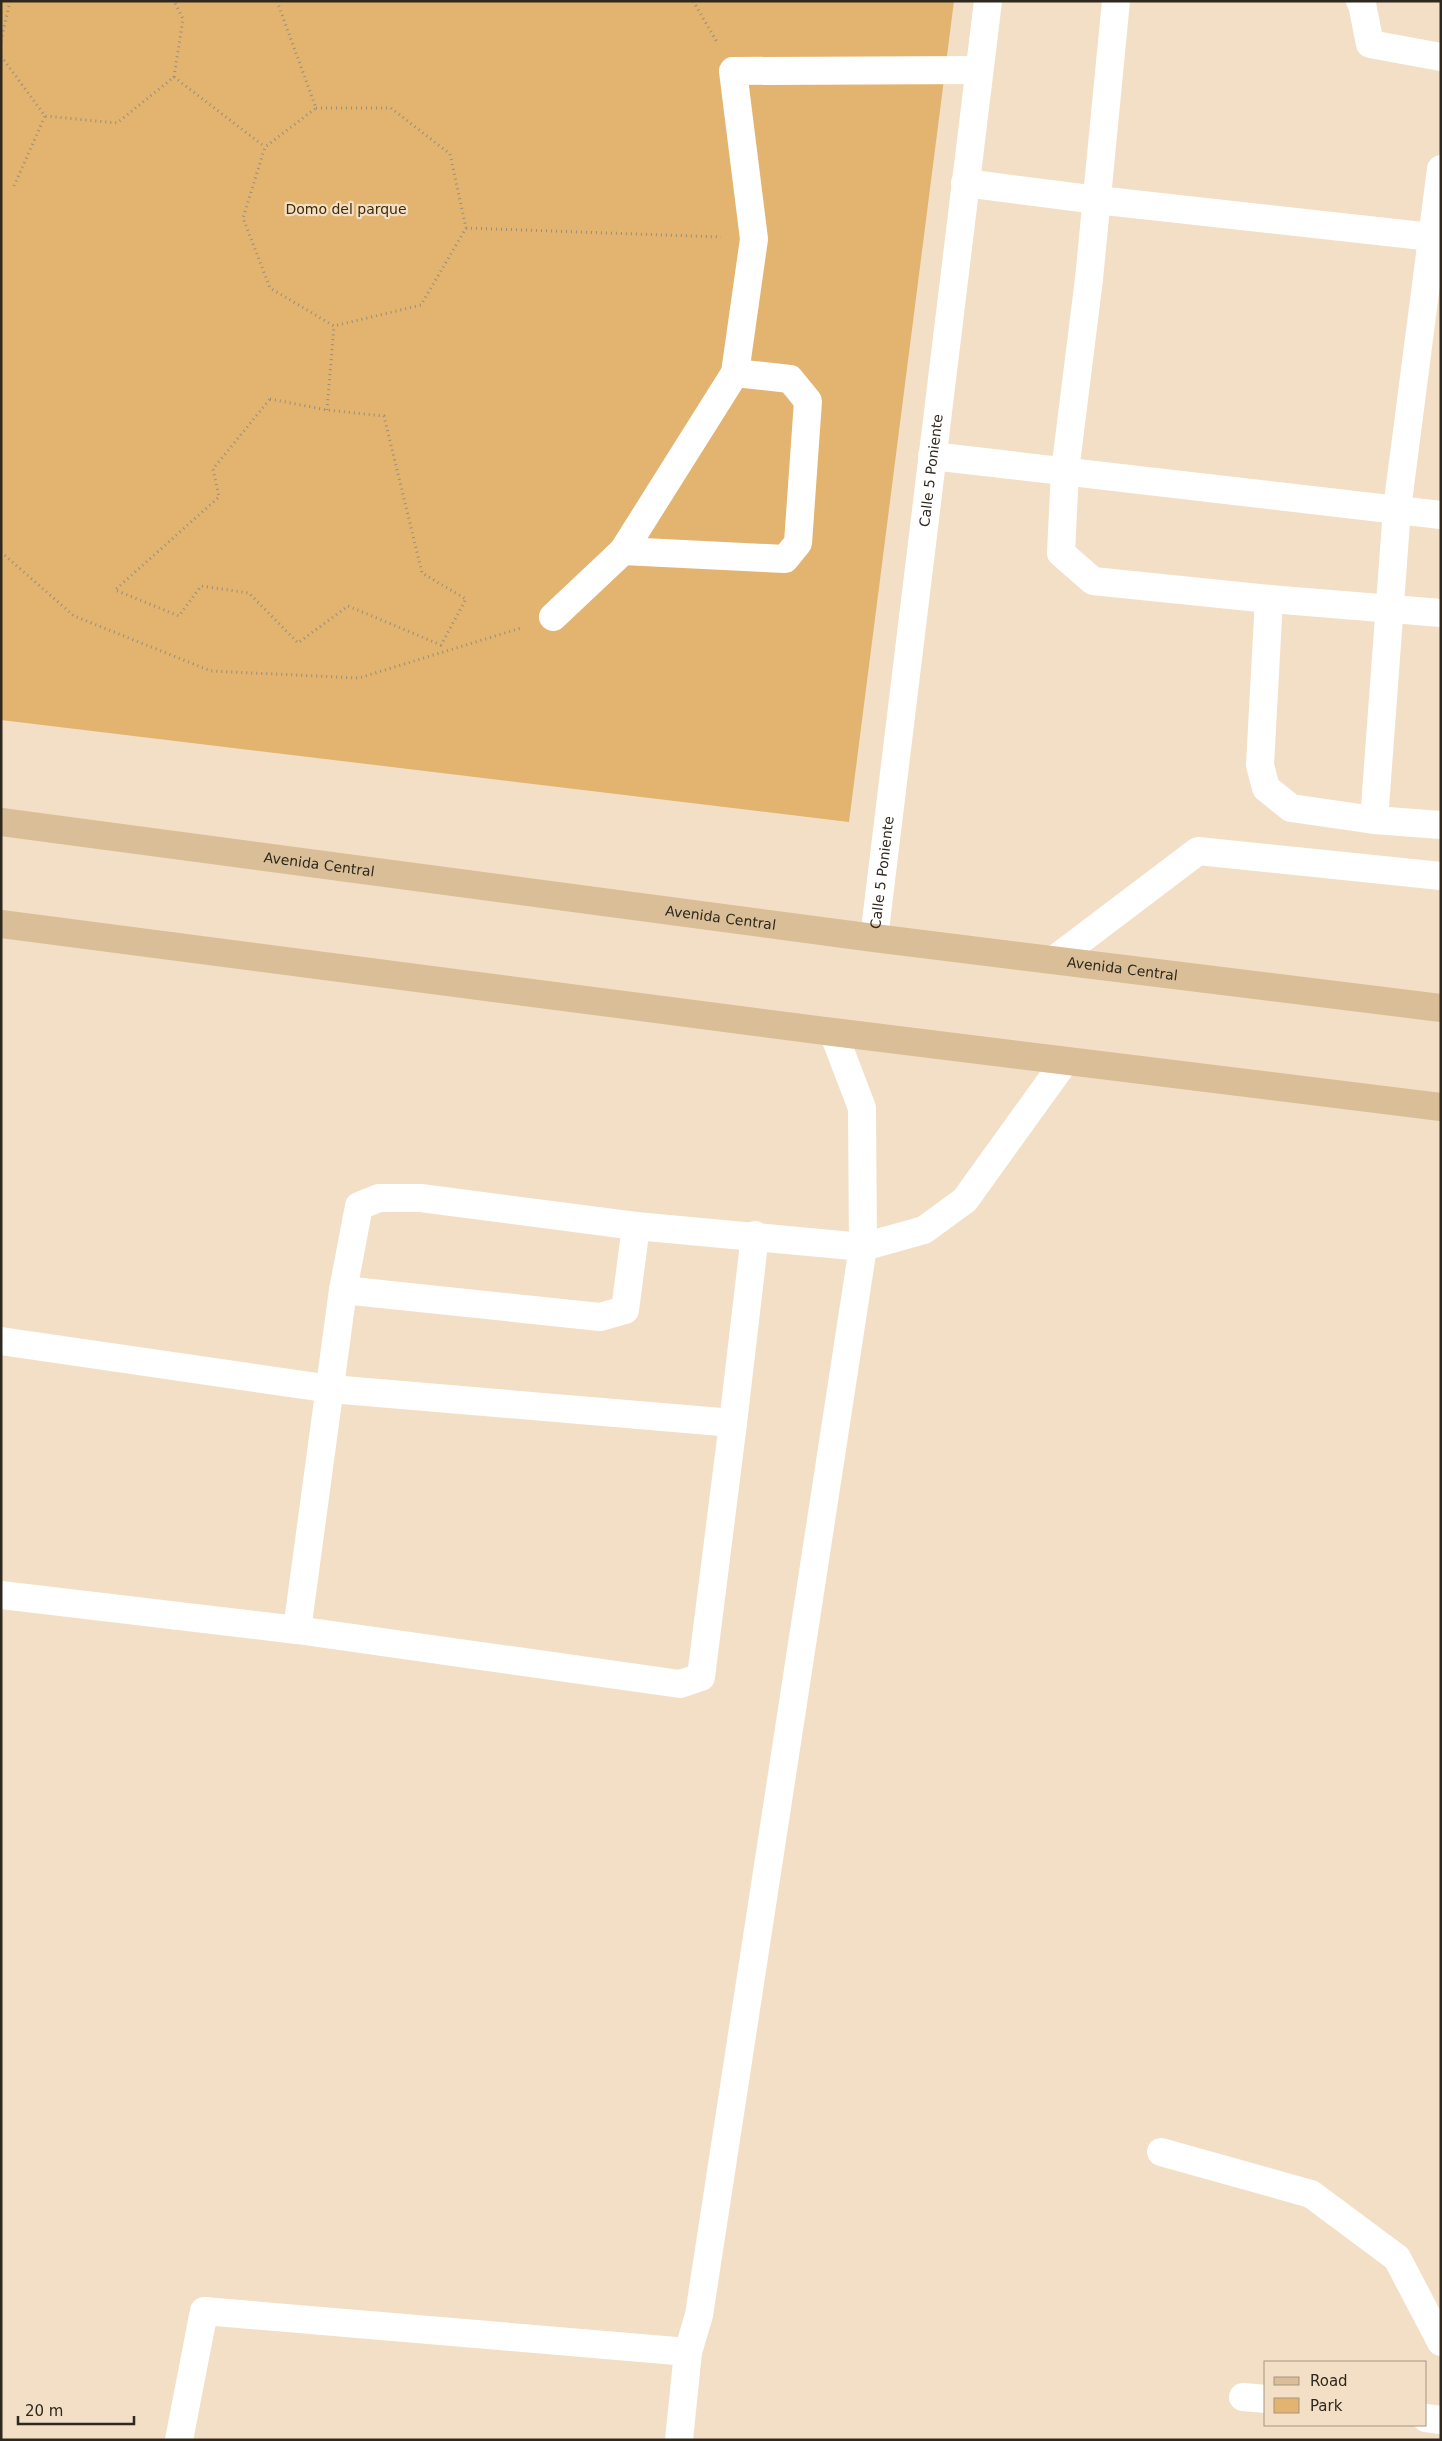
<svg xmlns="http://www.w3.org/2000/svg" width="1442" height="2441" viewBox="0 0 1442 2441" font-family="'DejaVu Sans',sans-serif">
	<rect width="100%" height="100%" fill="#f3dfc5"/>
	<polygon fill="#e3b46f" points="1,1 954,1 849,822 1,720"/>
	<g fill="none" stroke-linecap="round" stroke-linejoin="round">
		<g stroke="#9b8d7a" stroke-width="3" stroke-dasharray="1 4" stroke-linecap="butt">
			<polyline points="277,1 316,108"/>
			<polyline points="693,1 717,42"/>
			<polyline points="1,41 10,1"/>
			<polyline points="1,56 45,116 117,123 174,77 183,19 174,1"/>
			<polyline points="174,77 265,147"/>
			<polygon points="316,108 391,108 450,154 466,228 421,305 334,326 270,288 243,218 265,147"/>
			<polyline points="14,186 45,116"/>
			<polyline points="466,228 721,237"/>
			<polygon points="270,399 327,410 384,416 422,573 466,599 441,645 348,606 298,643 249,593 201,586 179,616 115,590 219,497 213,469"/>
			<polyline points="327,410 334,326"/>
			<polyline points="1,552 74,616 211,671 359,678 521,628"/>
		</g>
		<g stroke="#fff" stroke-width="28">
			<polyline points="1116,1 1089,279 1065,471 1061,553 1093,581 1269,599 1441,613"/>
			<polyline points="1360,1 1362,4 1370,44 1441,57"/>
			<polyline points="965,183 1097,200 1441,238"/>
			<polyline points="932,456 1441,515"/>
			<polyline points="623,551 785,559 798,543 808,401 790,379 735,373"/>
			<polyline points="1269,599 1260,765 1266,788 1291,808 1374,820 1441,825"/>
			<polyline points="553,617 623,551 735,373 754,239 733,71 979,70"/>
			<polyline points="1374,820 1397,509 1441,169"/>
			<path id="s1" d="M874 938 988 1"/>
			<polyline points="1054,960 1198,851 1441,876"/>
			<polyline points="343,1290 600,1317 625,1310 636,1226"/>
			<polyline points="1,1341 331,1389 733,1423 701,1677 680,1684 297,1630 1,1595"/>
			<polyline points="733,1423 755,1235"/>
			<polyline points="297,1630 343,1290 359,1206 379,1198 421,1198 636,1226 863,1247 924,1230 965,1200 1065,1061"/>
			<polyline points="1161,2152 1311,2194 1397,2258 1441,2342"/>
			<polyline points="1243,2397 1266,2399"/>
			<polyline points="1426,2418 1441,2420"/>
			<polyline points="179,2440 204,2311 688,2352"/>
			<polyline points="679,2440 688,2352 699,2315 863,1247 862,1108 833,1032"/>
		</g>
		<g stroke="#d9be97" stroke-width="28">
			<path id="s2" d="M1 822 874 938 1441 1008"/>
			<polyline points="1,924 833,1032 1441,1107"/>
		</g>
	</g>
	<g text-anchor="middle" dominant-baseline="central" stroke-width="4.5" stroke-linejoin="round" paint-order="stroke">
		<g font-size="14" fill="#402a04" stroke="#f3dfc5">
			<text x="346" y="209">Domo del parque</text>
		</g>
		<g font-size="14" fill="#2f281e" stroke="#f3dfc5">
			<text stroke="none"><textPath href="#s1" startOffset="471">Calle 5 Poniente</textPath></text>
			<text stroke="none"><textPath href="#s2" startOffset="321">Avenida Central</textPath></text>
			<text stroke="none"><textPath href="#s1" startOffset="66">Calle 5 Poniente</textPath></text>
			<text stroke="none"><textPath href="#s2" startOffset="726">Avenida Central</textPath></text>
			<text stroke="none"><textPath href="#s2" startOffset="1131">Avenida Central</textPath></text>
		</g>
	</g>
	<rect width="1442" height="2441" fill="none" stroke="#2f281e" stroke-width="5"/>
	<rect x="1264" y="2361" width="162" height="65" fill="#f3dfc5" stroke="#a59682"/>
	<rect x="1274" y="2377" width="25" height="8" fill="#d9be97" stroke="#a59682"/>
	<text x="1310" y="2386" font-size="15" fill="#2f281e">Road</text>
	<rect x="1274" y="2398" width="25" height="15" fill="#e3b46f" stroke="#a59682"/>
	<text x="1310" y="2411" font-size="15" fill="#2f281e">Park</text>
	<path d="M18 2416v8h116v-8" fill="none" stroke="#2f281e" stroke-width="2.5"/>
	<text x="25" y="2416" font-size="15" fill="#2f281e" stroke="#f3dfc5" stroke-width="4" paint-order="stroke">20 m</text>
</svg>
